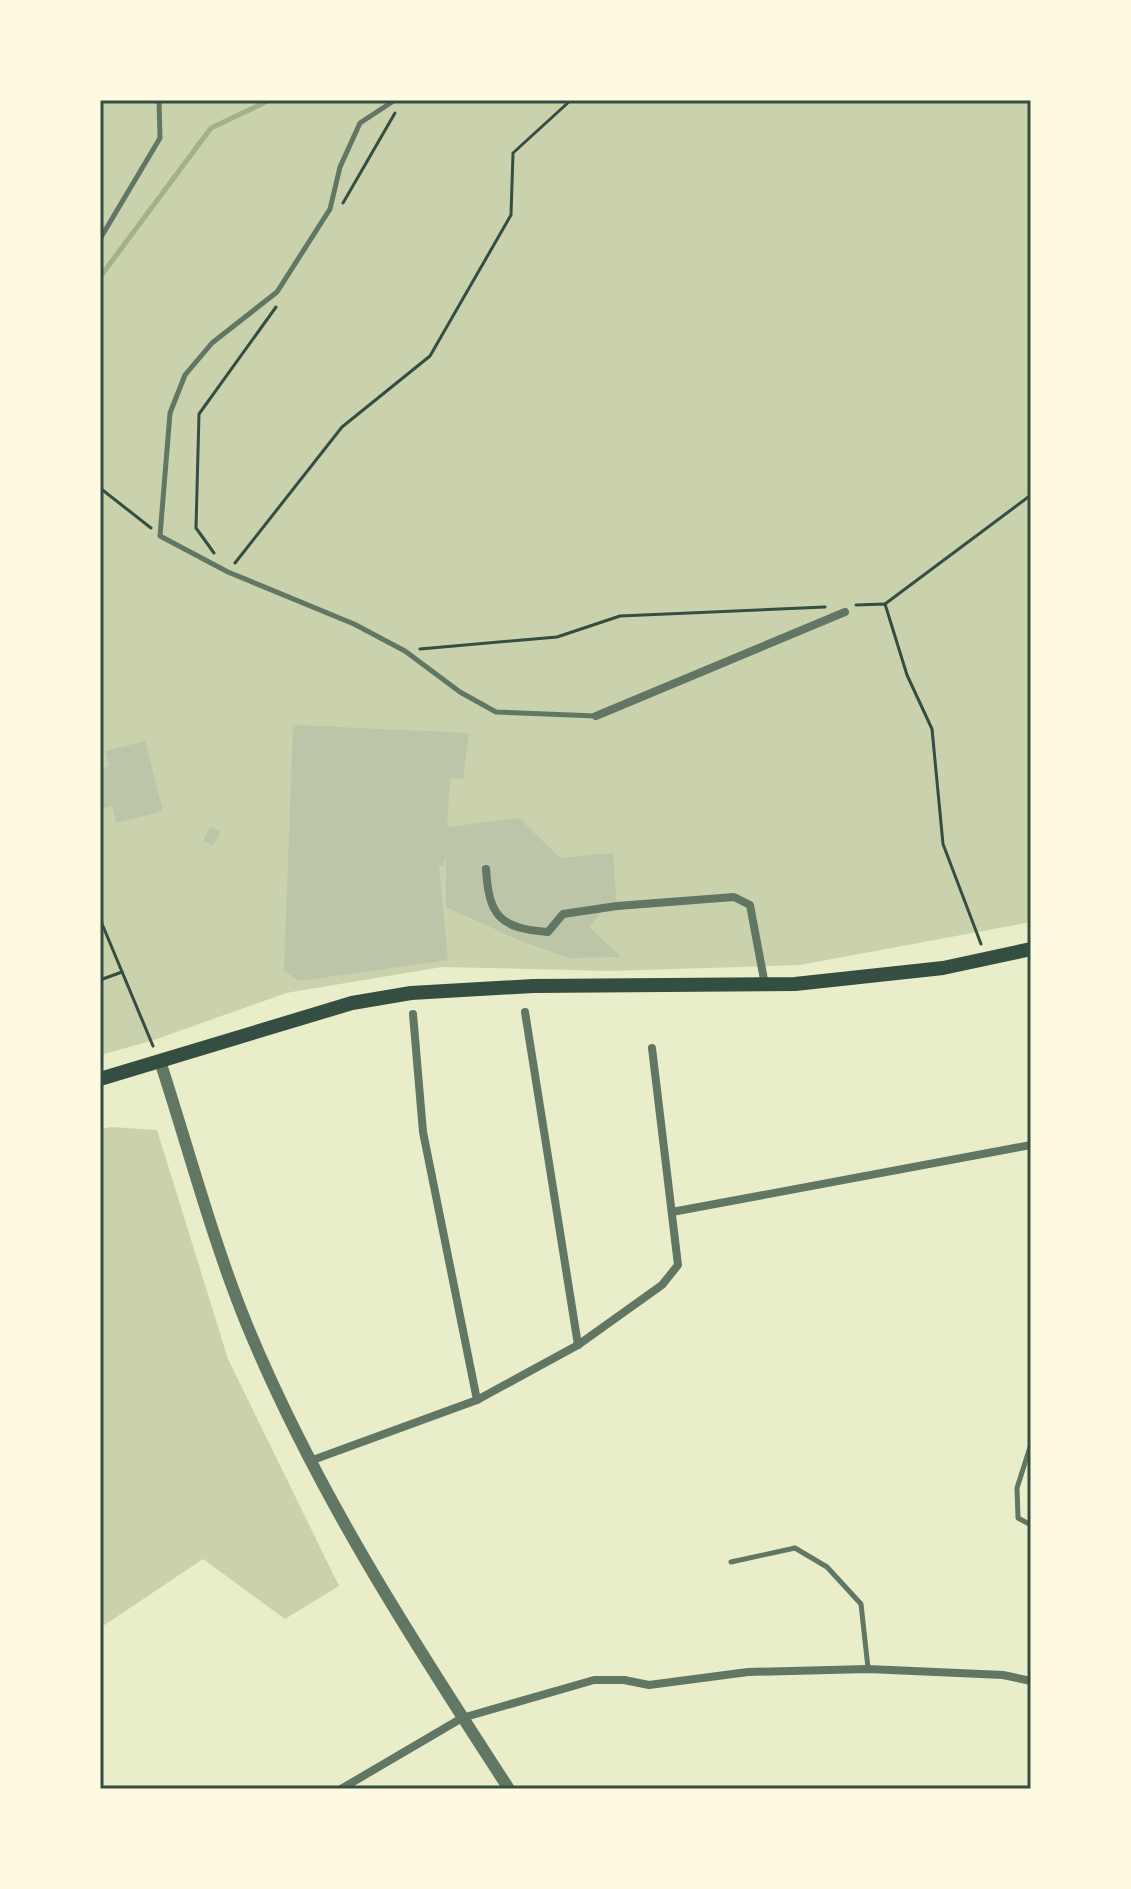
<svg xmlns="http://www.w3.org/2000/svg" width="1131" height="1889" viewBox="0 0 1131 1889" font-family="Rubik,sans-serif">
	<rect width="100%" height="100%" fill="#e9edc9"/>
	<g fill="#cad2ad">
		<polygon points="100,100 1031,100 1031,922 800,965 610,971 442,967 286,993 151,1041 100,1055"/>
		<polygon points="112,1127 157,1130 228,1359 339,1586 285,1619 203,1559 100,1628 100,1129"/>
	</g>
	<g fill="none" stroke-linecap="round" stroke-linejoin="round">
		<polyline stroke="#a3b18a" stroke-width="5" points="100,277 211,128 270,100"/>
	</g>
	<g fill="#bcc5a7">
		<polygon points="293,725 469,733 463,779 450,778 447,827 519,818 560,858 613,853 617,909 603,910 589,927 621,957 569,958 521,941 446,907 446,858 443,866 439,866 448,960 299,981 284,971"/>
		<polygon points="145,741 163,811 116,823 112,806 100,809 100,769 109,766 105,751"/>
		<polygon points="210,827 221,832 213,845 203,841"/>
	</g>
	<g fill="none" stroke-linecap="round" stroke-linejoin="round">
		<g stroke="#344e41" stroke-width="3">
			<polyline points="343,203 395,113"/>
			<polyline points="100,488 151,528"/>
			<polyline points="214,553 196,528 199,414 276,307"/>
			<polyline points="235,563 342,427 430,356 511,215 513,153 571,100"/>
			<polyline points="885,604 1031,495"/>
			<polyline points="856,605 885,604 907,675 932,729 943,844 981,944"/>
			<polyline points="420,649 557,637 620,616 825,607"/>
			<polyline points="100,919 153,1046"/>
			<polyline points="100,980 122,972"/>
		</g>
		<g stroke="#617663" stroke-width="5">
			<polyline points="395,100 360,123 340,167 330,209 277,292 212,343 185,375 170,413 160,536 228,572 354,624 405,651 460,692 496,712 596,716"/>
			<polyline points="100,239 160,138 159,100"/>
			<polyline points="1031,1444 1017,1488 1018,1518 1031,1525"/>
			<polyline points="731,1562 795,1548 827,1567 861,1604 868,1668"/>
		</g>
		<g stroke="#617663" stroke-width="8">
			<polyline points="596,716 845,612"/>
			<path d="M486 869C489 917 500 928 548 932L563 914 617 906 734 897 750 905 765 985"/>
			<polyline points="525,1012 578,1345"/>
			<polyline points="413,1014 423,1132 477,1400"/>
			<polyline points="672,1212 1031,1145"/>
			<polyline points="310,1461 477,1400 578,1345 662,1285 678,1265 652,1048"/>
			<polyline points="341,1789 462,1718 594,1680 624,1680 649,1685 748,1672 868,1669 1003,1675 1031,1681"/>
		</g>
		<path stroke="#617663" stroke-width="12" d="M160 1061C188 1147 213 1242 247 1325 315 1490 412 1640 509 1789"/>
		<polyline stroke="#344e41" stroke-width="14" points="100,1079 352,1003 411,993 533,986 795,984 943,968 1031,949"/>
	</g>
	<rect width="1131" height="1889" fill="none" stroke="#fefae0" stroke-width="204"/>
	<rect x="102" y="102" width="927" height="1685" fill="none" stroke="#344e41" stroke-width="3"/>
</svg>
